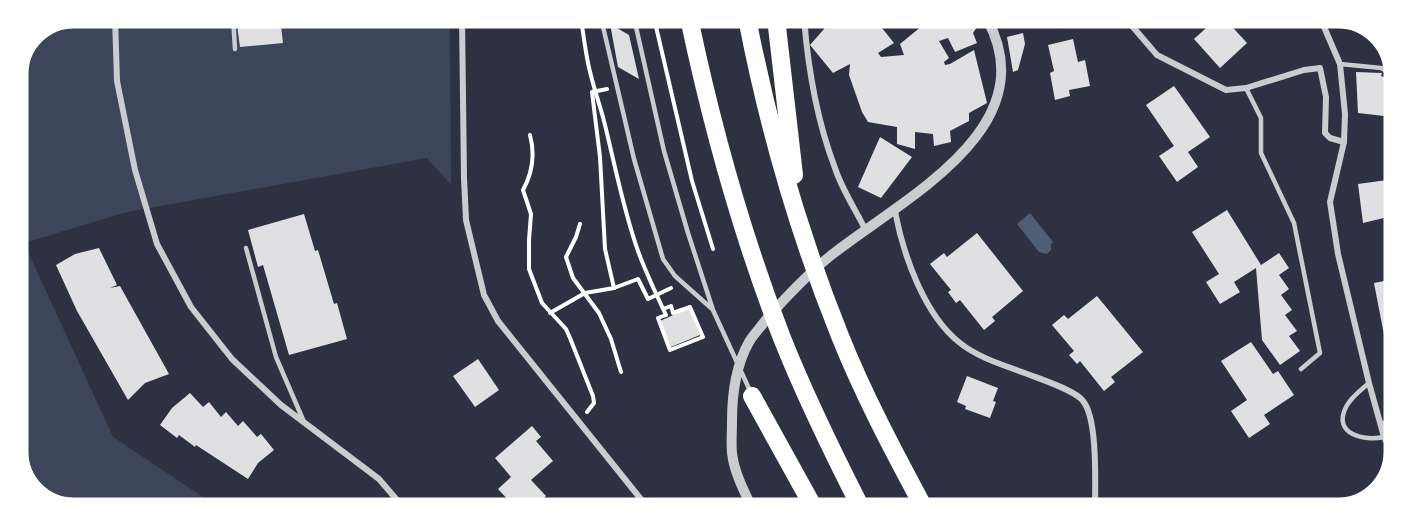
<svg xmlns="http://www.w3.org/2000/svg" width="1412" height="526" viewBox="0 0 1412 526" font-family="Ubuntu,sans-serif">
	<rect width="100%" height="100%" fill="#2d3142"/>
	<polygon fill="#3c4559" points="74,17 450,17 451,185 427,158 127,212 24,243 113,437 218,507 55,506 28,487 17,456 17,71 34,33"/>
	<polygon fill="#4f5d75" points="1030,213 1053,242 1051,244 1051,250 1047,254 1039,252 1017,224"/>
	<g fill="#e0e0e3">
		<polygon points="236,17 280,17 283,43 240,47"/>
		<polygon points="827,18 874,18 894,43 878,53 881,57 904,55 900,44 928,21 927,19 970,19 977,27 973,33 977,43 955,52 948,38 939,41 949,58 944,62 945,65 950,64 974,50 987,103 969,113 969,121 950,131 951,142 934,146 933,134 915,132 915,149 897,144 897,127 868,122 862,112 849,75 850,64 833,73 810,45 824,29"/>
		<polygon points="886,19 903,19 904,26 888,28"/>
		<polygon points="910,19 922,19 919,28 909,24"/>
		<polygon points="1216,19 1225,19 1247,43 1220,68 1194,39"/>
		<polygon points="610,24 629,35 639,79 618,67"/>
		<polygon points="1023,33 1025,44 1018,70 1013,72 1007,37"/>
		<polygon points="1073,39 1078,62 1085,60 1090,86 1069,90 1070,96 1055,100 1050,73 1054,71 1048,45"/>
		<polygon points="1356,72 1382,73 1381,76 1391,79 1393,117 1358,113"/>
		<polygon points="1174,86 1210,137 1188,152 1198,167 1177,182 1159,156 1174,146 1146,105"/>
		<polygon points="880,137 912,157 881,198 858,187"/>
		<polygon points="1387,180 1392,216 1363,223 1358,184"/>
		<polygon points="1227,210 1261,265 1279,253 1289,268 1279,275 1289,289 1281,295 1292,310 1285,315 1297,331 1289,336 1300,351 1280,365 1262,340 1256,268 1234,282 1240,292 1220,304 1206,282 1219,274 1192,232"/>
		<polygon points="304,214 315,251 318,250 334,304 337,303 347,339 289,355 263,265 258,267 248,230"/>
		<polygon points="977,233 1023,291 992,317 995,321 984,330 960,300 956,303 948,292 951,290 930,264 944,253 947,257"/>
		<polygon points="99,248 117,285 110,288 120,286 169,374 145,383 128,400 77,311 56,265 75,254"/>
		<polygon points="1394,279 1393,376 1392,376 1374,283"/>
		<polygon points="1097,296 1143,352 1111,377 1115,382 1104,391 1080,361 1077,364 1069,355 1074,351 1052,325 1064,315 1068,319"/>
		<polygon points="689,308 700,335 671,347 660,321"/>
		<polygon points="1251,342 1273,374 1278,371 1294,395 1264,415 1270,424 1249,438 1231,411 1247,400 1221,361"/>
		<polygon points="478,359 499,390 475,407 453,376"/>
		<polygon points="967,376 998,388 993,401 996,402 990,418 965,409 966,406 957,402"/>
		<polygon points="190,393 203,407 209,402 221,417 226,412 238,426 243,421 257,437 261,434 274,450 258,463 248,479 196,445 195,447 179,435 177,438 160,425 172,408"/>
		<polygon points="532,426 541,437 536,441 553,461 531,480 546,496 541,501 547,508 515,507 498,489 511,477 495,458"/>
	</g>
	<g fill="none" stroke-linecap="round" stroke-linejoin="round">
		<g stroke="#fff" stroke-width="4">
			<path d="M581 18C583 33 585 48 588 63 592 83 599 102 604 121 615 165 623 209 638 251 646 273 656 294 666 315L658 318 670 350 703 337 690 307 673 313 671 306 663 309"/>
			<polyline points="654,18 692,181 713,249"/>
			<polyline points="607,89 592,92 600,157 605,249 614,288"/>
			<path d="M530 135C535 154 533 172 523 190L531 214 529 240V269L542 303 566 329 570 338 593 396 594 403 587 412"/>
			<polyline points="580,224 576,237 566,257 573,278 599,313 611,339 621,372"/>
			<polyline points="550,313 585,293 614,288 638,279 648,299 671,288"/>
		</g>
		<g stroke="#caccd0" stroke-width="4.5">
			<polyline points="233,17 235,49"/>
			<polyline points="601,18 634,159 663,259 675,276 711,308"/>
			<polyline points="634,18 664,151 688,233 713,310 751,393"/>
			<polyline points="1057,19 1058,26"/>
			<polyline points="1340,64 1381,68 1395,76"/>
			<polyline points="1246,88 1261,118 1261,153 1294,223 1320,353 1301,369"/>
			<polyline points="246,248 276,357 304,422"/>
			<path d="M1369 383C1361 390 1351 397 1346 407 1332 435 1365 441 1384 437"/>
		</g>
		<g stroke="#caccd0" stroke-width="6">
			<polyline points="115,17 117,81 135,170 157,244 191,307 232,359 281,405 379,479 403,507"/>
			<polyline points="462,17 464,178 466,220 484,295 498,321 648,508"/>
			<path d="M804 18C808 68 817 121 835 168 842 190 856 210 866 231"/>
			<polyline points="1126,19 1157,55 1226,90 1246,88 1304,70 1320,68 1326,97 1325,133 1330,138 1344,142"/>
			<polyline points="1321,20 1340,64 1345,114 1344,142 1330,202 1338,254 1369,383 1384,437 1392,452"/>
			<path d="M895 211C903 254 924 315 960 343 980 359 1007 366 1030 375 1043 380 1076 391 1083 401 1098 419 1095 484 1095 509"/>
			<polyline points="1381,423 1393,430"/>
		</g>
		<path stroke="#caccd0" stroke-width="10" d="M752 508C744 491 734 472 732 453 731 443 732 432 732 421 732 394 735 367 749 342 753 335 760 328 765 321 785 298 806 276 829 257 898 201 1048 130 987 19"/>
		<g stroke="#fff" stroke-width="18">
			<path d="M689 18C712 127 742 235 782 338 805 396 833 453 861 508"/>
			<path d="M747 18C768 127 799 234 840 336 864 396 894 452 924 508"/>
			<polyline points="776,18 794,175"/>
			<polyline points="752,396 814,508"/>
		</g>
	</g>
	<path d="M0 0H1412V526H0ZM74 27H1338A47 47 0 0 1 1385 74V452A47 47 0 0 1 1338 499H74A47 47 0 0 1 27 452V74A47 47 0 0 1 74 27Z" fill="#fff" fill-rule="evenodd"/>
	<path fill="none" stroke="#fff" stroke-width="3" d="M74 27H1338A47 47 0 0 1 1385 74V452A47 47 0 0 1 1338 499H74A47 47 0 0 1 27 452V74A47 47 0 0 1 74 27Z"/>
</svg>
